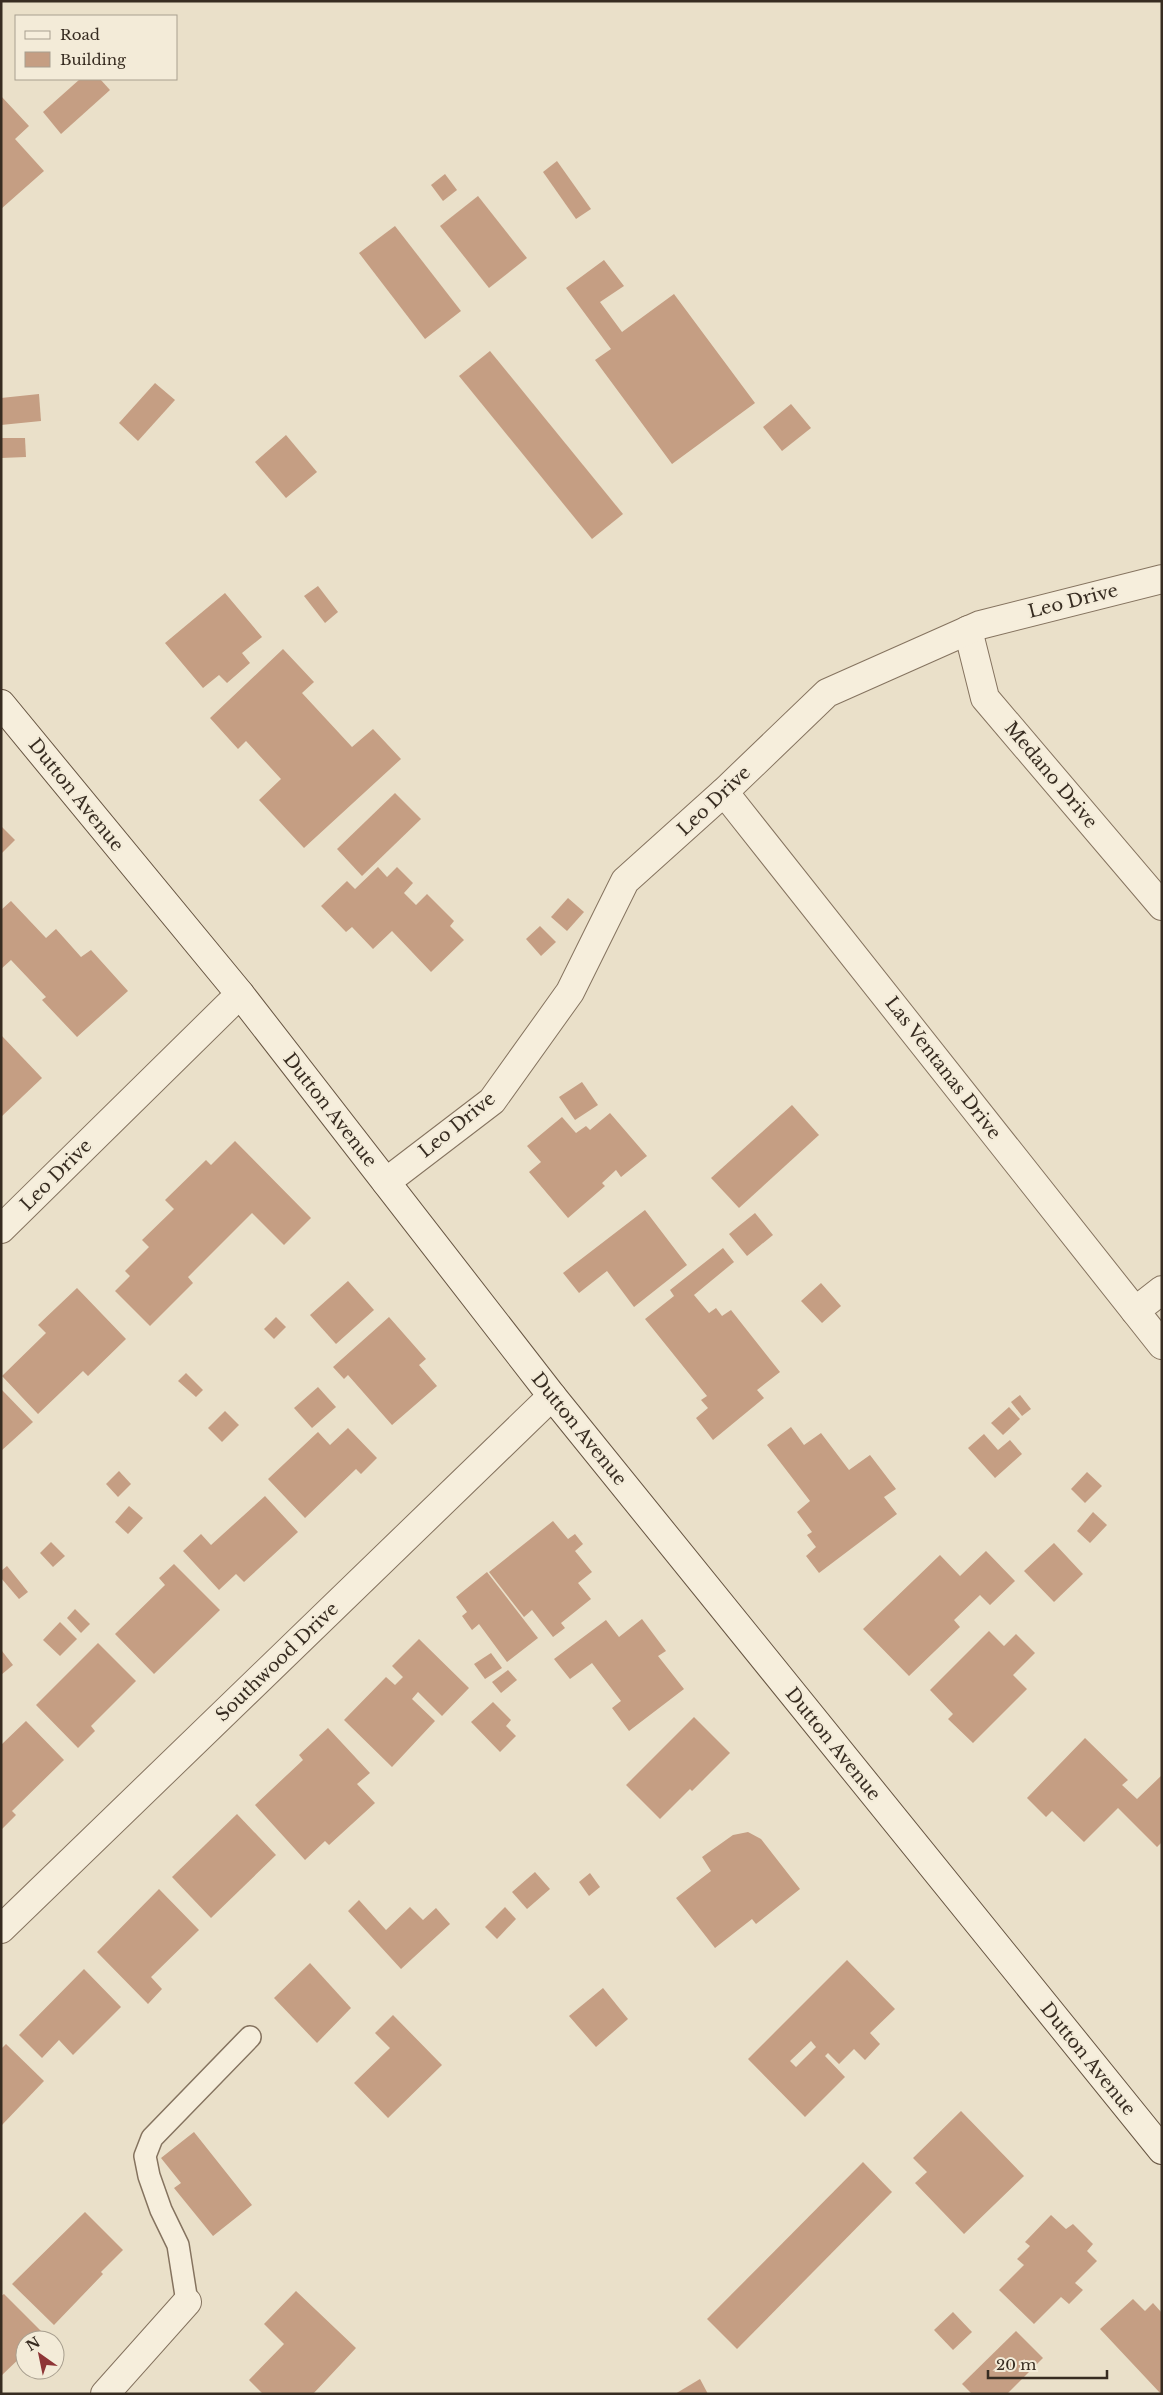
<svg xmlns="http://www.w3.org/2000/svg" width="1163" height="2395" viewBox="0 0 1163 2395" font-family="'Libre Baskerville',serif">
	<rect width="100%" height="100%" fill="#eae0c9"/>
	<g fill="#c59e83" fill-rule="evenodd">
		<polygon points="80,79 100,79 110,90 61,134 43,112"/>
		<polygon points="1,96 29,126 15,139 44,171 1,209"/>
		<polygon points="557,161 591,209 576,219 543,172"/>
		<polygon points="445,174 457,190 443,201 431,185"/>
		<polygon points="478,196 527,258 489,288 440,226"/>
		<polygon points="395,226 461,311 425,339 359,253"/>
		<polygon points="604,260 624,286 600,302 622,332 674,294 755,403 672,464 595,360 611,349 566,288"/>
		<polygon points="490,351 623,514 592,539 459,376"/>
		<polygon points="155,383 175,400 138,441 119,423"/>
		<polygon points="39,394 41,421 1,425 1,398"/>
		<polygon points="791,404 811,428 782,451 763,427"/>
		<polygon points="286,435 317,472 286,498 255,462"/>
		<polygon points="1,438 25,438 26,457 1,458"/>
		<polygon points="318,586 338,612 325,623 304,596"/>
		<polygon points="225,593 262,637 242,653 250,663 227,683 219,675 203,688 165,643"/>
		<polygon points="283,649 314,682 302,693 352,747 373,729 401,759 304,848 259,800 281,779 246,741 238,749 210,718"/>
		<polygon points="395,793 421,819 362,876 337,849"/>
		<polygon points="1,826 15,840 1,854"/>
		<polygon points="378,867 387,877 397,867 413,883 404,893 416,905 427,894 454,921 450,926 464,940 431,972 392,931 373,949 352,927 346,932 321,906 347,881 355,889"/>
		<polygon points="568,898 584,912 567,931 551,917"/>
		<polygon points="11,901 46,938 56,929 81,957 91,950 128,991 77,1037 42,1000 46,997 11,960 1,969 1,910"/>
		<polygon points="540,926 556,942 541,956 526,939"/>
		<polygon points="1,1035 42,1078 1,1117"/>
		<polygon points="582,1082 598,1105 575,1120 559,1097"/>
		<polygon points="792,1105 819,1135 739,1208 711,1178"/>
		<polygon points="610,1113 647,1156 621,1177 616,1170 602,1183 605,1186 568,1218 529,1172 541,1162 527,1146 562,1117 576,1133 586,1126 590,1130"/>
		<polygon points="235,1141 311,1218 284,1245 252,1213 188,1277 193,1283 150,1326 115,1291 130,1276 125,1271 149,1247 142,1240 174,1209 165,1200 206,1160 211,1165"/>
		<polygon points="645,1210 687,1265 634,1307 607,1271 579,1293 563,1273"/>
		<polygon points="755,1213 773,1235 747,1256 729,1234"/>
		<polygon points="723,1248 734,1262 694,1295 709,1313 716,1308 722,1316 731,1310 780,1372 757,1390 764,1398 713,1440 696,1418 708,1408 701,1400 707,1396 645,1319 674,1296 670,1290"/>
		<polygon points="348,1281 374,1310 336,1344 310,1315"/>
		<polygon points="821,1283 841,1306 822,1323 801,1301"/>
		<polygon points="77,1288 126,1339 88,1376 83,1371 38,1414 2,1376 46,1333 38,1325"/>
		<polygon points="276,1317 286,1327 274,1339 264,1329"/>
		<polygon points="389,1317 426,1359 419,1365 437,1386 392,1425 348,1375 344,1379 333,1367"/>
		<polygon points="186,1373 203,1390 196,1397 178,1381"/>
		<polygon points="318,1387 336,1407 312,1428 294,1408"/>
		<polygon points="1,1389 33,1422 1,1451"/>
		<polygon points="1020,1395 1031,1409 1022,1416 1011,1402"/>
		<polygon points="1009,1407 1020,1419 1003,1435 991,1423"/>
		<polygon points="225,1411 239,1425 222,1442 208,1428"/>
		<polygon points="791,1427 804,1445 821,1433 849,1470 870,1455 896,1489 884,1497 897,1514 819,1573 806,1556 816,1547 807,1535 812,1532 797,1512 810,1501 767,1445"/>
		<polygon points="348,1428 377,1458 361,1474 356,1469 305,1518 268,1479 318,1432 330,1445"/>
		<polygon points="984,1434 998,1450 1010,1440 1022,1454 995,1478 968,1448"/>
		<polygon points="119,1471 131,1484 118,1497 106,1484"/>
		<polygon points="1087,1472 1102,1486 1085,1503 1071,1489"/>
		<polygon points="265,1496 298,1532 244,1582 236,1574 219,1590 183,1551 201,1534 211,1545"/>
		<polygon points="129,1506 143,1518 128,1534 115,1522"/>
		<polygon points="1093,1512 1107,1525 1090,1543 1077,1531"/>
		<polygon points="553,1521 568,1539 575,1534 583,1544 575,1551 592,1572 578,1583 591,1599 561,1623 565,1628 553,1637 532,1610 524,1617 489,1572"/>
		<polygon points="51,1542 65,1556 53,1567 40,1553"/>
		<polygon points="1054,1543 1083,1574 1054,1602 1024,1571"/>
		<polygon points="986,1551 1015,1581 990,1605 980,1595 954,1620 960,1627 909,1676 863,1629 940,1555 960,1576"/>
		<polygon points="174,1564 220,1610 154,1674 115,1634 165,1585 159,1578"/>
		<polygon points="7,1566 28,1592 19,1599 1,1578 1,1571"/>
		<polygon points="487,1572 538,1638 507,1662 479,1624 472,1630 462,1616 467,1612 456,1597"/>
		<polygon points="75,1609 90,1624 81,1633 67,1618"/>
		<polygon points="642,1619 666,1651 658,1656 684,1689 629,1731 612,1708 621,1701 592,1663 570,1679 554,1659 606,1620 619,1637"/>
		<polygon points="60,1622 77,1639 60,1656 43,1640"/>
		<polygon points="989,1631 1004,1646 1016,1634 1035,1653 1013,1675 1027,1689 973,1743 948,1719 953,1714 930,1690"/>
		<polygon points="419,1639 469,1688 442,1716 418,1692 412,1699 435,1721 392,1767 344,1720 386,1677 395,1685 403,1677 392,1666"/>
		<polygon points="98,1643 136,1681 91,1726 95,1731 78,1748 36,1705"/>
		<polygon points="2,1651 13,1665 1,1675 1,1652"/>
		<polygon points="491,1653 502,1668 485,1679 474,1664"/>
		<polygon points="508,1670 517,1680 501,1693 492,1682"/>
		<polygon points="493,1702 511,1720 506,1726 516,1736 500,1752 471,1722"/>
		<polygon points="694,1717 730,1753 692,1791 690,1789 660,1819 626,1785"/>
		<polygon points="26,1721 64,1760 12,1811 16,1815 1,1830 1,1745"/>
		<polygon points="328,1728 370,1773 357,1784 375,1803 329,1845 325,1841 305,1860 255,1805 303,1760 299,1755"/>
		<polygon points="1085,1738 1128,1780 1122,1785 1137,1799 1162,1775 1162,1842 1157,1847 1118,1808 1084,1842 1052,1811 1046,1817 1027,1798"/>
		<polygon points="237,1814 276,1855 211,1918 172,1877"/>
		<polygon points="748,1832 761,1839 800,1889 756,1924 752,1919 715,1948 676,1898 711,1871 702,1857 733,1835"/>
		<polygon points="535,1872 550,1889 527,1909 512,1892"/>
		<polygon points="590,1873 600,1887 589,1896 579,1882"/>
		<polygon points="159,1889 199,1930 151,1977 162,1989 148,2004 97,1952"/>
		<polygon points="359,1900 386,1930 410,1907 423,1920 436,1908 450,1924 401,1969 348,1911"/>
		<polygon points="505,1907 516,1919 497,1939 485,1927"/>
		<path d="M847 1960 895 2009 870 2033 880 2044 865 2060 854 2049 839 2064 828 2053 825 2056 845 2077 805 2117 748 2059ZM811 2041 816 2047 796 2067 790 2061Z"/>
		<polygon points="310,1963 351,2008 317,2043 274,1998"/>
		<polygon points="84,1969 121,2007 73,2055 59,2040 42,2058 19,2035"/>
		<polygon points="603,1988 628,2019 596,2047 569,2016"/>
		<polygon points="393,2015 442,2065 388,2118 354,2083 390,2048 375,2033"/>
		<polygon points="6,2044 44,2081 1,2126 1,2049"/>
		<polygon points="961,2111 1024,2176 964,2234 915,2183 927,2172 913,2158"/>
		<polygon points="194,2132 252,2205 213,2236 174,2188 181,2183 161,2158"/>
		<polygon points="863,2162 892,2192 737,2349 707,2319"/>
		<polygon points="85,2212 123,2250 101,2272 103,2274 54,2325 12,2284"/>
		<polygon points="1051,2215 1066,2229 1073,2224 1093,2244 1087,2251 1097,2261 1075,2283 1083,2290 1069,2304 1061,2297 1034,2324 999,2290 1024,2265 1017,2259 1030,2246 1025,2242"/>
		<polygon points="296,2291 356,2348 313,2394 263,2394 249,2380 284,2344 264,2324"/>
		<polygon points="4,2294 44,2334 38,2340 25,2340 25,2353 1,2376 1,2296"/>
		<polygon points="1133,2299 1145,2311 1153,2303 1162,2313 1161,2394 1100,2329"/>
		<polygon points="953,2312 972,2332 953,2350 934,2330"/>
		<polygon points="1016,2331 1043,2358 1007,2394 972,2394 962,2384"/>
		<polygon points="700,2379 708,2394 675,2394"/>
	</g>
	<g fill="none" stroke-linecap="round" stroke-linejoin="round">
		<g stroke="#85735f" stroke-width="24">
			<polyline id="lane" points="187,2302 178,2245 161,2210 149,2176 145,2156 152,2138 250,2037"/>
		</g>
		<g stroke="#85735f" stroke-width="30">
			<g id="street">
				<polyline points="968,630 985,698 1162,906"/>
				<polyline points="724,792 1162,1345"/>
				<polyline points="386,1182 492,1101 570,992 625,881 724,792 827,693 980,625 1162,579"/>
				<polyline points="1,1229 240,994"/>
				<polyline points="1135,1311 1162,1290"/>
				<polyline points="1,1929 552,1396"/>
				<polyline points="105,2394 187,2302"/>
			</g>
		</g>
		<g stroke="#675542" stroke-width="30">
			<polyline id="secondary" points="1,704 240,994 552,1396 1162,2150"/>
		</g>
		<use href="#lane" stroke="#f6eedc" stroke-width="21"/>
		<use href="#street" stroke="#f6eedc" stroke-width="28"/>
		<use href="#secondary" stroke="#f6eedc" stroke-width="28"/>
	</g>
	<g text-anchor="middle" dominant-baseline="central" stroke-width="4" stroke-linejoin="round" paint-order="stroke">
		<g font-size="18" fill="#372c21" stroke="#f3ebd8">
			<text transform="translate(1073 601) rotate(-14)">Leo Drive</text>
			<text transform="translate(1051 775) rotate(50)">Medano Drive</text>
			<text transform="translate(76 795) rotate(51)">Dutton Avenue</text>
			<text transform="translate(714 801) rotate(-43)">Leo Drive</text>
			<text transform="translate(943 1068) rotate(52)">Las Ventanas Drive</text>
			<text transform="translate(330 1110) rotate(52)">Dutton Avenue</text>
			<text transform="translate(457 1125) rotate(-39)">Leo Drive</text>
			<text transform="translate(56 1175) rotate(-45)">Leo Drive</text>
			<text transform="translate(579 1429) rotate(51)">Dutton Avenue</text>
			<text transform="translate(277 1662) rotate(-44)">Southwood Drive</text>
			<text transform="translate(833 1744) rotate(51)">Dutton Avenue</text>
			<text transform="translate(1088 2059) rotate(51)">Dutton Avenue</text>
		</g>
	</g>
	<rect width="1163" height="2395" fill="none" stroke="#372c21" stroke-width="5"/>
	<rect x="15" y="15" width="162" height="65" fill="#f3ebd8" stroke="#a89f8f"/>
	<rect x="25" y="31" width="25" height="8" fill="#f6eedc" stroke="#a89f8f"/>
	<text x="60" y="40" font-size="15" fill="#372c21">Road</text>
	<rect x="25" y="52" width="25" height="15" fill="#c59e83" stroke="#a89f8f"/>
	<text x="60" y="65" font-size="15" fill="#372c21">Building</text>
	<g transform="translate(40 2355) rotate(327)"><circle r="24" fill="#f3ebd8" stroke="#a89f8f"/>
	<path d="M0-4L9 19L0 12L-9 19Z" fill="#8e3536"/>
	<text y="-8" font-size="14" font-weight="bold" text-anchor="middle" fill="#372c21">N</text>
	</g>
	<path d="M988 2370v8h119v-8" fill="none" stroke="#372c21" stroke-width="2.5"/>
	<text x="996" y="2370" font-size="15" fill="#372c21" stroke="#f3ebd8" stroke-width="4" paint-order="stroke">20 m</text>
</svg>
